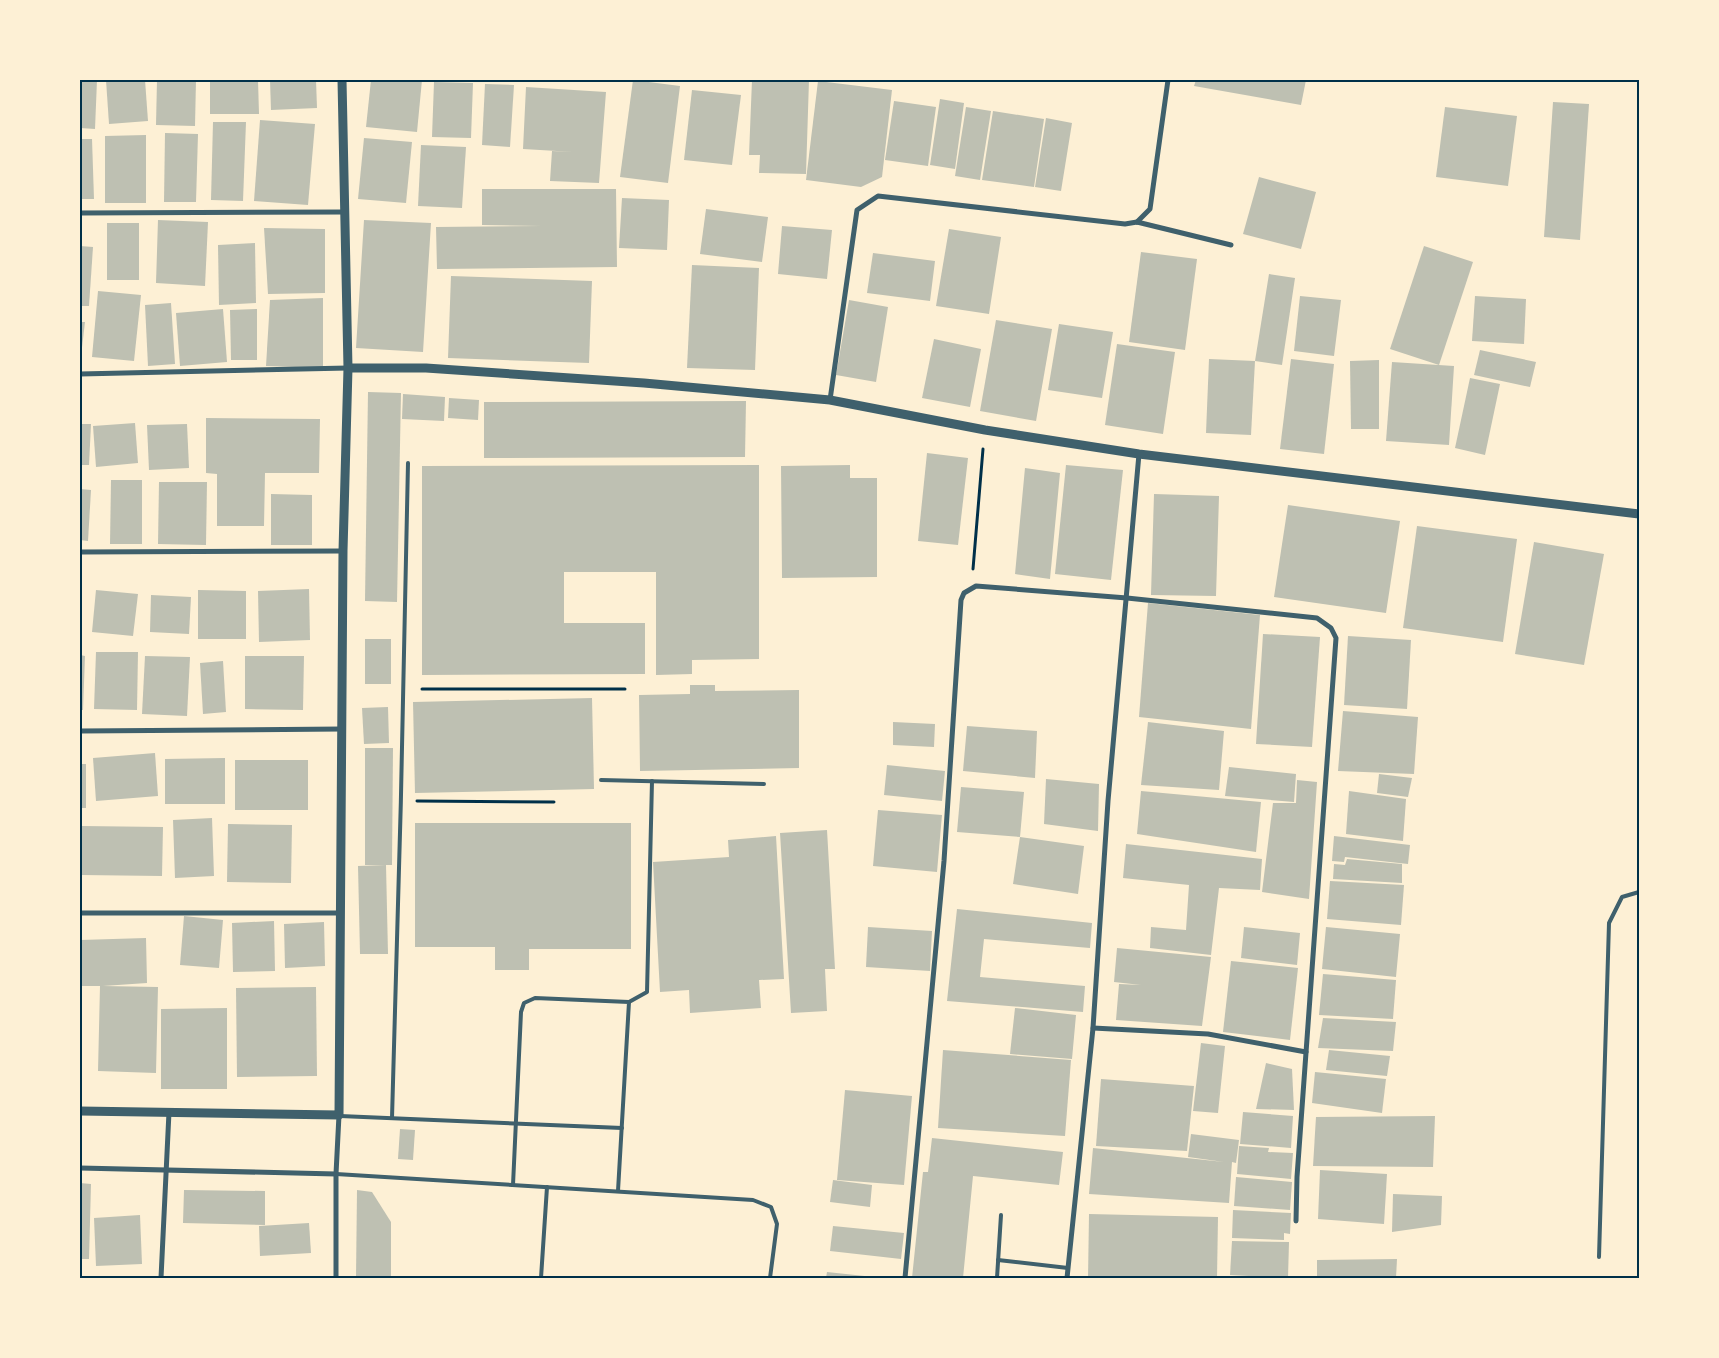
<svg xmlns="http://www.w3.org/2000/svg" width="1719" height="1358" viewBox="0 0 1719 1358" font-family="Lora,serif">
	<rect width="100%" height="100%" fill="#fdf0d5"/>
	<g fill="#bec0b2">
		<polygon points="80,80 97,80 95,129 80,128"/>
		<polygon points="106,80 145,80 148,121 109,124"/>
		<polygon points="157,80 196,80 195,126 156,125"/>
		<polygon points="210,80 258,80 259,114 210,114"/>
		<polygon points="270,80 316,80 317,108 271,110"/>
		<polygon points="371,80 422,80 417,132 366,127"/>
		<polygon points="633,80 680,86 668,183 620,177"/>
		<polygon points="752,80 809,80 806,174 759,173 760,155 749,155"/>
		<polygon points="1196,80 1306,80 1301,105 1194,86"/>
		<polygon points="818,81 892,90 882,177 861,187 806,180"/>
		<polygon points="434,82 473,83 471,138 432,137"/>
		<polygon points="485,84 514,85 510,147 482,145"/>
		<polygon points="526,87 606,92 599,183 550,181 552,151 574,152 523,149"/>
		<polygon points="692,90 741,95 732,165 684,160"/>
		<polygon points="940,99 964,103 955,169 930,165"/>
		<polygon points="894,101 936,107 928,166 885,160"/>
		<polygon points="1553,102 1589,104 1580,240 1544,237"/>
		<polygon points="966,107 991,111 980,180 955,176"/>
		<polygon points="1445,107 1517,116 1508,186 1436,177"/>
		<polygon points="993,111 1044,119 1034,187 982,180"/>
		<polygon points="1046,118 1072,123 1061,191 1035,187"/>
		<polygon points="260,120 315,124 308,205 254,201"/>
		<polygon points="213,122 246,122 243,201 211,200"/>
		<polygon points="165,133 198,134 196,202 164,202"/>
		<polygon points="146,135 146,203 105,203 105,136"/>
		<polygon points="364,138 412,142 406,203 358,199"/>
		<polygon points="80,139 92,139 94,199 80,199"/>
		<polygon points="421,145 466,147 462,208 418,206"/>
		<polygon points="1259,177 1316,192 1301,249 1243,234"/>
		<polygon points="482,189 616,189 617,267 437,269 436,227 542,226 482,225"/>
		<polygon points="622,198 669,200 667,250 619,248"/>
		<polygon points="706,209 768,217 762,262 700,254"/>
		<polygon points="158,220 208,222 205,286 156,283"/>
		<polygon points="364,220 431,223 423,352 356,348"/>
		<rect x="107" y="223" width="32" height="57"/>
		<polygon points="782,226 832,230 827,279 778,274"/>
		<polygon points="264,228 325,229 325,293 268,294"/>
		<polygon points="949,229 1001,237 989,314 936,306"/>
		<polygon points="255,243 256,303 219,305 218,245"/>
		<polygon points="80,246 93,247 89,306 80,306"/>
		<polygon points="1424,246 1473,262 1439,365 1390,349"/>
		<polygon points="1141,252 1197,259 1185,350 1129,342"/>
		<polygon points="873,253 935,261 930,301 867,293"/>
		<polygon points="692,265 759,268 755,370 687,368"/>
		<polygon points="1269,274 1295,278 1282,365 1255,361"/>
		<polygon points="451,276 592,281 589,363 448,358"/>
		<polygon points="98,291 141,295 134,361 92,357"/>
		<polygon points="1300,296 1341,300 1334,356 1294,351"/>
		<polygon points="1475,296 1526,299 1524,344 1472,341"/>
		<polygon points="323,298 323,368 266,366 270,300"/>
		<polygon points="849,300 888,307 876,382 836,375"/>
		<polygon points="171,303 175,364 148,366 145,305"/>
		<polygon points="223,309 227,362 180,366 176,313"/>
		<polygon points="257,309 257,360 231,360 230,310"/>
		<polygon points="996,320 1052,329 1036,421 980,411"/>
		<polygon points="80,322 85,322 81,356 80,356"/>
		<polygon points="1059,324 1113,332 1102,398 1048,390"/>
		<polygon points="934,339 981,349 970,407 922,398"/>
		<polygon points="1117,344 1175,352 1163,434 1105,425"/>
		<polygon points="1480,350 1536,362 1530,387 1474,375"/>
		<polygon points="1209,359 1255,361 1251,435 1206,433"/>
		<polygon points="1291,359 1334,364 1324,454 1280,449"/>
		<polygon points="1379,360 1379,429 1351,429 1350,361"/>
		<polygon points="1392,362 1454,366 1449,445 1386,441"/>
		<polygon points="1470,378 1500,384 1485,455 1455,448"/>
		<polygon points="368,392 401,393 397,602 365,601"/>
		<polygon points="403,394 445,397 444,421 402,419"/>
		<polygon points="449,398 479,400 478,420 448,418"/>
		<polygon points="746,401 745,457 484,458 484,402"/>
		<polygon points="206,418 320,419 319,473 265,473 264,526 217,526 217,474 206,473"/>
		<polygon points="135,423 138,463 96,467 93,426"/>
		<polygon points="80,424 91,424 89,465 80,465"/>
		<polygon points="187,424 189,468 149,470 147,425"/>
		<polygon points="927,453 968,458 958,545 918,541"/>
		<polygon points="759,465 759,659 692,660 692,674 656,675 656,572 564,572 564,623 645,623 645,674 422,675 422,466"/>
		<polygon points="850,465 850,478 877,478 877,577 782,578 781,466"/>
		<polygon points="1066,465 1123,470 1111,580 1055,574"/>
		<polygon points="1025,468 1060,473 1050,579 1015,574"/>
		<polygon points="111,480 142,480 142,544 110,544"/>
		<polygon points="159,482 207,482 206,545 158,544"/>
		<polygon points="80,489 91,490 88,541 80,540"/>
		<polygon points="271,494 312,495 312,545 271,545"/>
		<polygon points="1154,494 1219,496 1216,596 1151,595"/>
		<polygon points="1288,505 1400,521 1386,613 1274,597"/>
		<polygon points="1417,526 1517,539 1503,642 1403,628"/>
		<polygon points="1534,542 1604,554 1584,665 1515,654"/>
		<polygon points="309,589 310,640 259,642 258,591"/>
		<polygon points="96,590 138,594 133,636 92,632"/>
		<polygon points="198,590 246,591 246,639 198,639"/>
		<polygon points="151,595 191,597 189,634 150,632"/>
		<polygon points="1148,603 1260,615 1251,729 1139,717"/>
		<polygon points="1263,634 1320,637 1312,747 1256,744"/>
		<polygon points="1348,636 1411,640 1407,709 1344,705"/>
		<rect x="365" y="639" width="26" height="45"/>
		<polygon points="96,652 138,652 137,710 94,709"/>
		<polygon points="80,655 85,656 83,710 80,710"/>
		<polygon points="145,656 190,657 187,716 142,714"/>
		<polygon points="245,656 304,656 303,710 245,709"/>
		<polygon points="223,661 226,712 203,714 200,663"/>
		<polygon points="690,685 715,685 715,691 799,690 799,768 640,771 639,695 690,694"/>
		<polygon points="592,698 594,789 415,793 413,702"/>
		<polygon points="388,707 389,743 364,744 362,708"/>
		<polygon points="1343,711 1418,717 1414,774 1338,771"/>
		<polygon points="893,722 935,724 934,747 893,745"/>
		<polygon points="1148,722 1224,731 1219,790 1141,785"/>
		<polygon points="967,726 1037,731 1035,778 963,771"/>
		<polygon points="365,748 393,748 392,865 365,865"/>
		<polygon points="155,753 158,796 96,801 93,758"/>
		<polygon points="225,758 225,804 165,804 165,759"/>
		<rect x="235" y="760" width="73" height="50"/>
		<rect x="80" y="764" width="6" height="44"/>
		<polygon points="887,765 945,771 942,801 884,795"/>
		<polygon points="1229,767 1296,774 1294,802 1225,796"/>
		<polygon points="1379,774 1412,778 1408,797 1377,793"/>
		<polygon points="1046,779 1099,784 1098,831 1044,824"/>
		<polygon points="1297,780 1317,782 1309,899 1262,892 1273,803 1296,803"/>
		<polygon points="961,787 1024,792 1020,837 957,832"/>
		<polygon points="1141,791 1261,802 1256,852 1137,834"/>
		<polygon points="1349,791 1406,799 1403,841 1346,834"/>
		<polygon points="878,810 942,815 937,872 873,866"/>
		<polygon points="212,818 214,876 175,878 173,820"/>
		<polygon points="415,823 631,823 631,949 529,949 529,970 495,970 495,947 415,947"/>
		<polygon points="228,824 292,825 291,883 227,882"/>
		<polygon points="82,826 163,827 162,876 81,875 80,827"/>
		<polygon points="827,830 835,969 825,969 827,1011 791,1013 780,833"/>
		<polygon points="776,836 784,979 759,980 761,1008 690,1013 689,990 660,992 653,862 729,857 728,840"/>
		<polygon points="1334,836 1410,845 1408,864 1345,857 1344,862 1332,861"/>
		<polygon points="1020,837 1084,846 1078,894 1013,884"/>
		<polygon points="1126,844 1262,859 1260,890 1219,888 1211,955 1150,948 1151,927 1186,930 1189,885 1123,878"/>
		<polygon points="1347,859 1402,864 1402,883 1333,879 1334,864 1345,865"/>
		<polygon points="386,865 388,954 360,954 358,866"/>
		<polygon points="1330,881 1404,885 1401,925 1327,919"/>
		<polygon points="957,909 1092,923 1090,948 984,939 980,977 1085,986 1083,1012 947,1001"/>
		<polygon points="184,916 223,920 219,968 180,965"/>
		<polygon points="274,921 275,971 233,972 232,923"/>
		<polygon points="324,922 325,966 285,968 284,924"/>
		<polygon points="868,927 932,931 930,971 866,967"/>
		<polygon points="1244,927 1300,933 1297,965 1241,958"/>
		<polygon points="1326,927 1400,934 1396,977 1322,969"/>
		<polygon points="146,938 147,983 103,986 158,987 156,1073 98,1071 100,986 80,986 80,940"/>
		<polygon points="1117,948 1211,957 1202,1026 1116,1020 1119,984 1141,985 1114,982"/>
		<polygon points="1231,961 1298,968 1290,1040 1223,1032"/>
		<polygon points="1323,974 1396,980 1393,1019 1319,1015"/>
		<polygon points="316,987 317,1076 237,1077 236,988"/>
		<polygon points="227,1008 227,1089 161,1089 161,1009"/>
		<polygon points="1015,1008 1076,1015 1072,1059 1010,1054"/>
		<polygon points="1323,1018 1396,1022 1393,1051 1318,1048"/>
		<polygon points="1201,1043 1225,1046 1218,1113 1193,1111"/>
		<polygon points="943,1050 1071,1060 1065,1136 938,1128"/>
		<polygon points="1329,1050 1390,1056 1387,1076 1326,1070"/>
		<polygon points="1266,1063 1292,1069 1294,1110 1256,1109"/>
		<polygon points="1315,1072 1386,1079 1382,1113 1312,1103"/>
		<polygon points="1101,1079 1194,1086 1187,1151 1096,1146"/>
		<polygon points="845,1090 912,1096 904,1185 837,1180"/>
		<polygon points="1243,1112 1293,1116 1291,1148 1240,1144"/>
		<polygon points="1435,1116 1433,1167 1313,1166 1316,1117"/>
		<polygon points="400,1129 415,1130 413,1160 398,1159"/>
		<polygon points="1191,1134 1239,1140 1236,1163 1232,1162 1229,1203 1089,1194 1093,1148 1224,1162 1188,1157"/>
		<polygon points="932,1138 1063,1152 1059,1185 973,1176 963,1278 912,1278 923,1172 928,1172"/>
		<polygon points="1239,1146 1269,1148 1268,1152 1293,1153 1291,1179 1237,1174"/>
		<polygon points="1320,1170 1387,1174 1384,1224 1318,1219"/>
		<polygon points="1236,1177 1292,1182 1290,1210 1234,1206"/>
		<polygon points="833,1180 872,1185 870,1207 830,1202"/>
		<polygon points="80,1183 91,1184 89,1259 80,1259"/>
		<polygon points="184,1190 265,1191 265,1225 183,1223"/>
		<polygon points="357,1190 372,1192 391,1222 391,1278 356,1278"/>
		<polygon points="1393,1194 1442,1196 1441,1225 1392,1232"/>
		<polygon points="1233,1210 1291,1213 1290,1234 1284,1233 1284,1240 1232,1238"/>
		<polygon points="1089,1214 1218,1217 1217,1278 1088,1278"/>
		<polygon points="140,1215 142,1264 96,1266 94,1218"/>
		<polygon points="309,1223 311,1253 260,1256 259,1226"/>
		<polygon points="833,1226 904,1233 901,1259 830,1251"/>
		<polygon points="1232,1241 1289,1242 1288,1278 1230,1275"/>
		<polygon points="1397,1259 1396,1278 1317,1278 1317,1260"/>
		<polygon points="827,1272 874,1277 874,1278 826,1278"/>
	</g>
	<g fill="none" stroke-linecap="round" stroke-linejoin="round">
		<g stroke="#003049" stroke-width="3">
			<polyline points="973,569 983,449"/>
			<polyline points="422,689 625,689"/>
			<polyline points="417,801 554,802"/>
		</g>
		<g stroke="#3f606c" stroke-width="4">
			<polyline points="601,780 764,784"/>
			<polyline points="629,1002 647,992 652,781"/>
			<polyline points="340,1116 622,1128"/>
			<path d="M392 1118C399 900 404 681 408 463"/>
			<polyline points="336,1174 753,1200 771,1207 777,1224 770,1278"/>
			<polyline points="513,1185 521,1012 524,1003 535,998 629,1002 618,1191"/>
			<polyline points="1599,1257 1609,923 1622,897 1639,892"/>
			<polyline points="998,1260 1068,1268"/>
			<polyline points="541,1278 547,1187"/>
			<polyline points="997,1278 1001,1215"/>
		</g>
		<g stroke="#3f606c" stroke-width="5">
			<polyline points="80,213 346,212"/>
			<polyline points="1137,222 1150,209 1168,80"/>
			<polyline points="80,374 348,368"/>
			<polyline points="830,400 857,210 878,196 1125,224 1137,222 1231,245"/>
			<polyline points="80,552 343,551"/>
			<polyline points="80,731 342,729"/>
			<polyline points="80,913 341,913"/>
			<polyline points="1093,1028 1208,1034 1306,1052"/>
			<polyline points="80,1168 336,1174"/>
			<polyline points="161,1278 169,1112"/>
			<polyline points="336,1278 336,1174 339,1115"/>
			<polyline points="905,1278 944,861 961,600 964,593 976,586 1127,598 1317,618 1331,628 1336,638 1297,1177 1296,1221"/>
			<polyline points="1067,1278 1093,1028 1108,801 1139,454"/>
		</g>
		<g stroke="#3f606c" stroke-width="9">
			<polyline points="348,368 426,368 644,383 830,400 985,430 1139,454 1639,514"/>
			<polyline points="80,1111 339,1115 343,551 348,368 342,80"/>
		</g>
	</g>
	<rect width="1719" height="1358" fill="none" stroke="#fdf0d5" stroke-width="162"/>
	<rect x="81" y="81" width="1557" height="1196" fill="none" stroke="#003049" stroke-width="2"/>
</svg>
